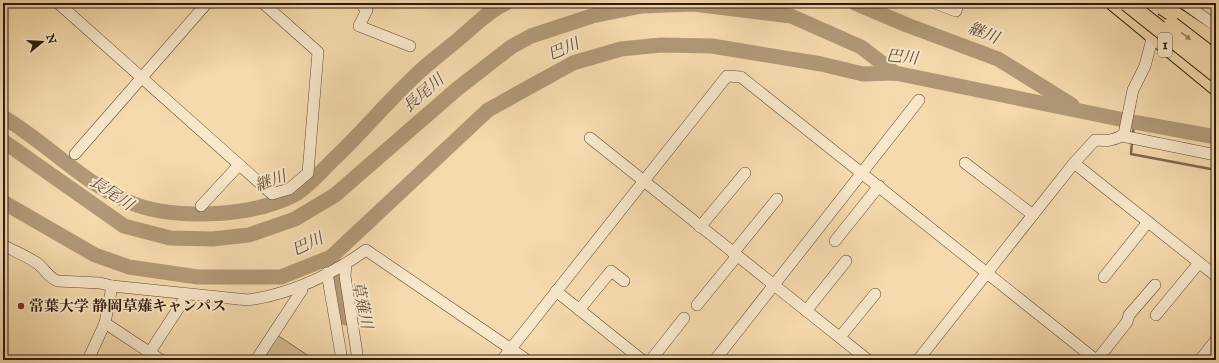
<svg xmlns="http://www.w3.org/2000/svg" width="1219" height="363" viewBox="0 0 1219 363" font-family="'IM FELL English','Noto Serif JP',serif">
	<rect width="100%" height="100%" fill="#f5daad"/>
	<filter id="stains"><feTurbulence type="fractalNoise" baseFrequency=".005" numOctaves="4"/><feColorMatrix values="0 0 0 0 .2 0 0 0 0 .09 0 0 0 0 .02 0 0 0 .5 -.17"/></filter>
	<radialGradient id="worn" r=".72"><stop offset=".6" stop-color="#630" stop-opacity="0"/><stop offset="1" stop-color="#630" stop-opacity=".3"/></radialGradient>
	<polygon fill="#d3b991" stroke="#80694e" points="277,335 315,360 261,360"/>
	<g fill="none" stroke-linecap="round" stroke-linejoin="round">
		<g stroke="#7d654b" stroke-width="2.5">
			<polyline points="1133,134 1134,122"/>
			<polyline points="1132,141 1131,154 1216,170"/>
		</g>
		<g stroke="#b19876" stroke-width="15">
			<polyline points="855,3 907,25 998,59 1072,105"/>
			<path d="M3 117C46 142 80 181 127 201 170 221 251 217 294 195 310 186 323 169 337 156 364 130 388 101 416 75 428 63 442 53 455 42 470 30 489 10 506 3"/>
			<polyline points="3,141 124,226 170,238 212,239 249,235 295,219 335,195 457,89 511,47 531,36 592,16 642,6 693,4 791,16 861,47 895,73"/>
			<polyline points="3,202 95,255 129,267 198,277 281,277 331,257 488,110 573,63 621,49 661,45 712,46 821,64 863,74 895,73 1134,122 1216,137"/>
			<polyline points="331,257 344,301 346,318"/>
		</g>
		<g stroke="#604934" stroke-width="12">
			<g id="minor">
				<polyline points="58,3 272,194 289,189 308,173 318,52 263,3"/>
				<polyline points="360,3 367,10 359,26 410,46"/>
				<polyline points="935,3 956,11 958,3"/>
				<polyline points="1184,3 1216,26"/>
				<polyline points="1122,136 1216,155"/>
				<polyline points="590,138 868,360"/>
				<polyline points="75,154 207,3"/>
				<polyline points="965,163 1033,215"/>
				<polyline points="1074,163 1216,276"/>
				<polyline points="201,206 239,165"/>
				<polyline points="700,227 745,173"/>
				<polyline points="835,241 879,186"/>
				<path d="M3 245C14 251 26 256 37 263 45 269 48 278 58 281L100 283 112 286 248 300C290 294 331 275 366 250L527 360"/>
				<polyline points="733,253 777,199"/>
				<polyline points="346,264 345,276 358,360"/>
				<polyline points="327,273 342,360"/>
				<polyline points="1104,277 1148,222"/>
				<polyline points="556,291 642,360"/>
				<polyline points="697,305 737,256"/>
				<polyline points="579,310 611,271 624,281"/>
				<polyline points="806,311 846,261"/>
				<polyline points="1156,315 1199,263"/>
				<polyline points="105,323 161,360"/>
				<polyline points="840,337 875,294"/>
				<polyline points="150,352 187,295"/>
				<polyline points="88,360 105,323 112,286"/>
				<polyline points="256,360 302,290 302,286"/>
				<polyline points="502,360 727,76 741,77 1096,360"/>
				<polyline points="651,360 684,318"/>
				<polyline points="715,360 919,100"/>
				<path d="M918 360 1074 163 1095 140C1106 141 1115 141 1124 134L1133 90 1145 66 1151 43 1153 3"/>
				<polyline points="1097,360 1127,322 1129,315 1155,285"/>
				<polyline points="1200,360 1216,340"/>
			</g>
		</g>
		<g stroke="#2e190b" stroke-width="18">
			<g id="highway">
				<polyline points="1114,3 1216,87"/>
				<polyline points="1157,3 1216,42"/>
			</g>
		</g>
		<use href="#minor" stroke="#f8e7ca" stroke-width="11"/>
		<use href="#highway" stroke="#f5daad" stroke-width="16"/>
		<g stroke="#2e190b" stroke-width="18" stroke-linecap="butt">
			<g id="highway-bridge">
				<polyline points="1127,3 1216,74"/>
				<polyline points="1172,25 1216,59"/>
			</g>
		</g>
		<use href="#highway-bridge" stroke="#f5daad" stroke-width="16"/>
	</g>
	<defs><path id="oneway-solid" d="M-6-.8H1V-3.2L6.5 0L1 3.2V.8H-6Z"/></defs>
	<use fill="#9b8364" href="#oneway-solid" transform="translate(1186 36) rotate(38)"/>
	<circle fill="#8f2418" stroke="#f8e7ca" stroke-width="1.5" cx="21" cy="306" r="4"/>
	<g text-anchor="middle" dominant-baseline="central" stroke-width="4" stroke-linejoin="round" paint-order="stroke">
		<rect fill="#f8e7ca" stroke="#6b5744" stroke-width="1" x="1158" y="33" width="14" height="24" rx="3"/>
		<g font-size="14" font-weight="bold" fill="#2e190b">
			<text x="1165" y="45">1</text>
		</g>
		<g font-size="15" font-weight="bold" fill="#2e190b" stroke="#f8e7ca" text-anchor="start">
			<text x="29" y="306">常葉大学 静岡草薙キャンパス</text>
		</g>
		<g font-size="16" font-style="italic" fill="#624c36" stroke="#f8e7ca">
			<text transform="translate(983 34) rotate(21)">継川</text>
			<text transform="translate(564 50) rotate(-23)">巴川</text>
			<text transform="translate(902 58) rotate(6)">巴川</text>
			<text transform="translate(424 94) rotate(-41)">長尾川</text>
			<text transform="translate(271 182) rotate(-20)">継川</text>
			<text transform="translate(111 194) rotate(34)">長尾川</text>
			<text transform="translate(308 245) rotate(-25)">巴川</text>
			<text transform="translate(361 305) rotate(78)">草薙川</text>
		</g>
	</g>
	<rect width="1219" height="363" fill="none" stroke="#f5daad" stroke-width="16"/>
	<rect x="4" y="4" width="1211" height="355" fill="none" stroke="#2e190b" stroke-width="2"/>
	<rect x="8" y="8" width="1203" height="347" fill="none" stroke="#2e190b"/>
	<g transform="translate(42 42) rotate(72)" stroke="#f8e7ca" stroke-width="3" paint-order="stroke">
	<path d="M0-3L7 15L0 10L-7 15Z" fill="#2e190b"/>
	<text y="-6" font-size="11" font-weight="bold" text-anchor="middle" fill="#2e190b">N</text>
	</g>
	<rect width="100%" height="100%" filter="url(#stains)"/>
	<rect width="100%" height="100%" fill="url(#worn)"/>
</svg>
